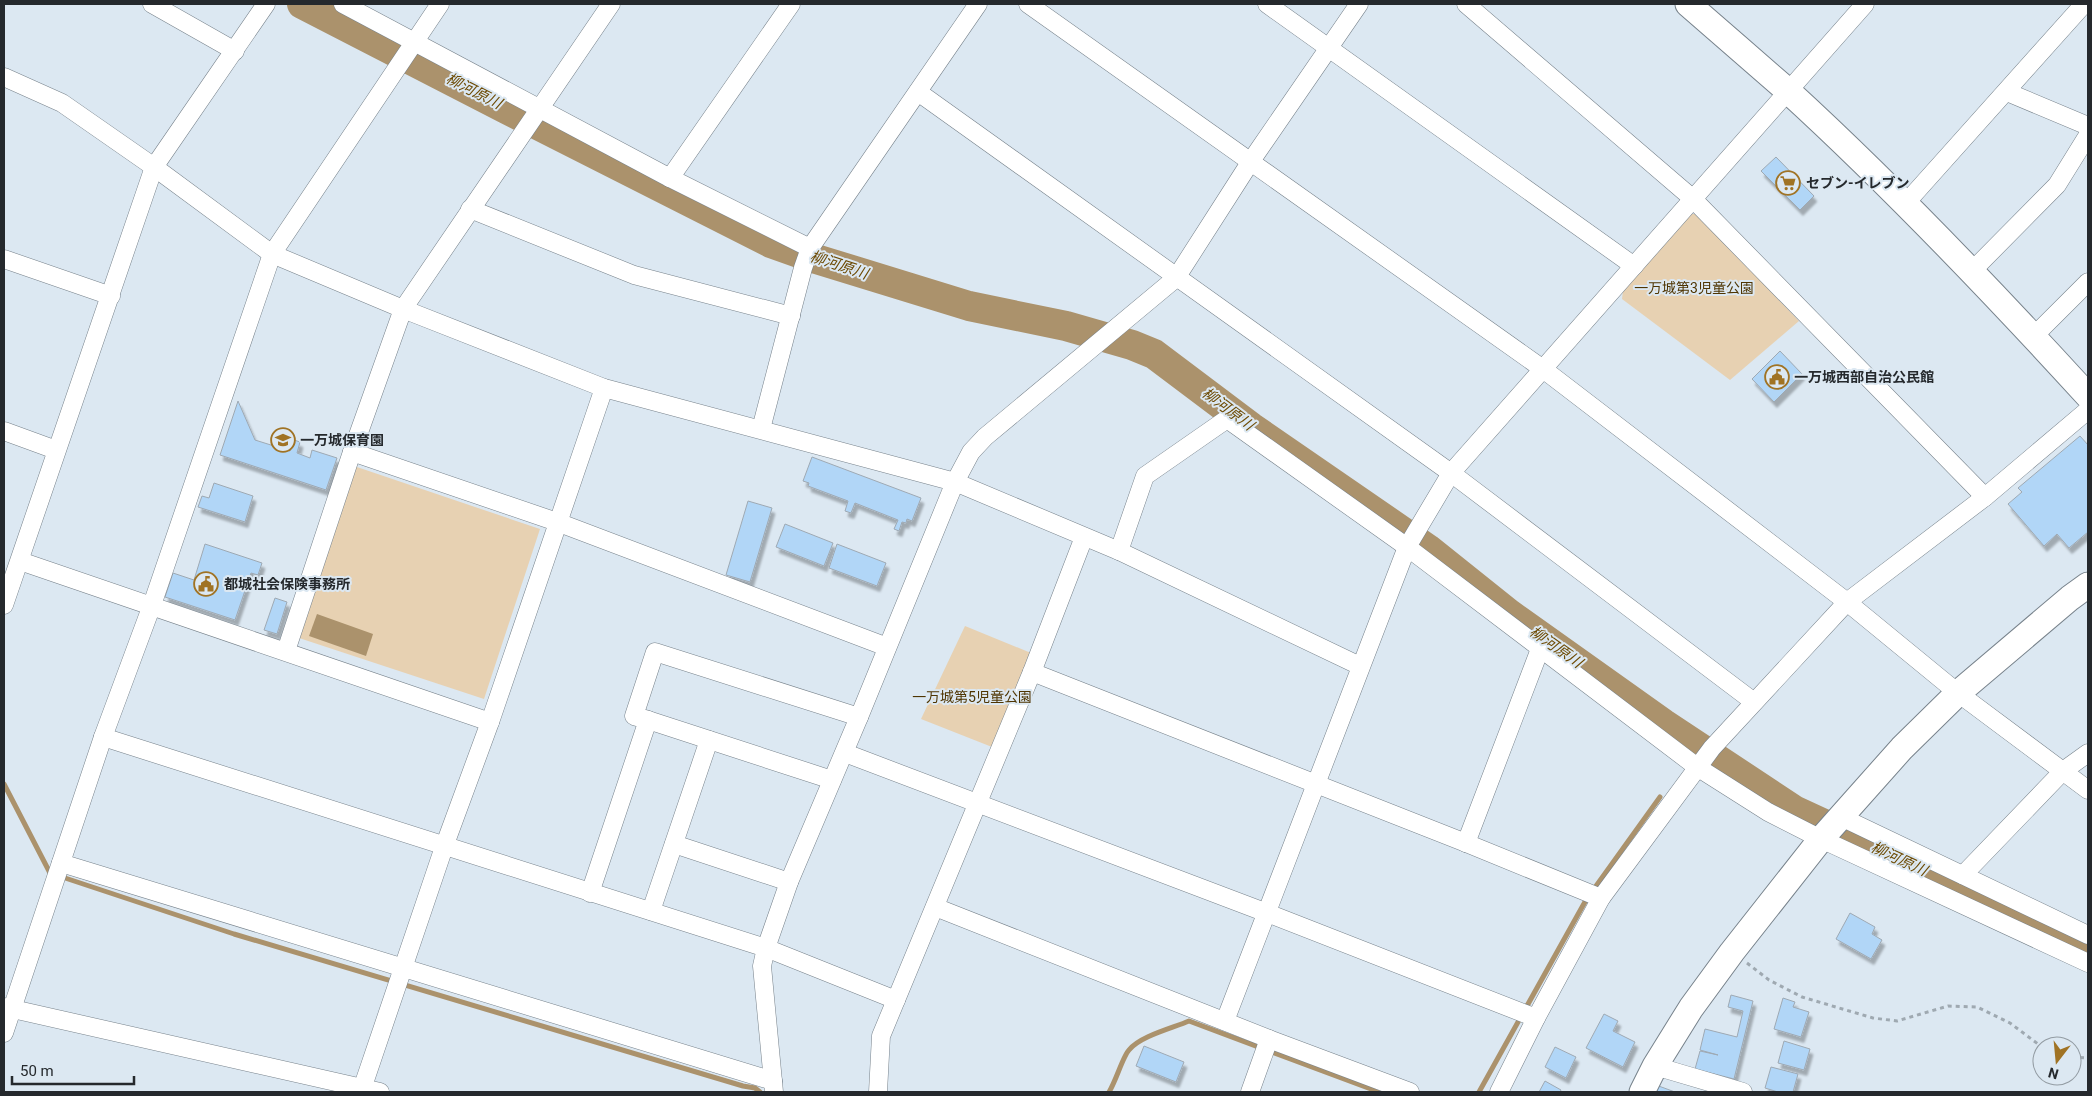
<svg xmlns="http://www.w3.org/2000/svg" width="2092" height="1096" viewBox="0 0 2092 1096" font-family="Roboto,'Noto Sans JP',sans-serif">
	<defs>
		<filter id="shadow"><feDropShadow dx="3" dy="5.5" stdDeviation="1" flood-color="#0004"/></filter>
	</defs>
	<rect width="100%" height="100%" fill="#dce8f2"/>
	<g fill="#e7d1b2">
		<polygon points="1689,214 1697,214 1799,321 1730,380 1622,299 1623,291"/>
		<polygon points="354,466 540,529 484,699 296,637"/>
		<polygon points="965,626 1031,653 992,747 921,719"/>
	</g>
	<polygon fill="#ab926c" points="317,614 373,634 366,656 309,636"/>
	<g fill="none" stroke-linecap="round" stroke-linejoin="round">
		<g stroke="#ab926c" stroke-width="5">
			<polyline points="4,784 50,873 234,934 743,1086 755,1088 760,1092"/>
			<path d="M1109 1092C1116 1081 1123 1056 1129 1050 1140 1036 1173 1028 1189 1021L1379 1092"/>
			<polyline points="1479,1092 1586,900 1660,797"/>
		</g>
		<polyline stroke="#ab926c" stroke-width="30" points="302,4 506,109 771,243 816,259 969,306 1066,326 1132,345 1154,354 1251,427 1428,549 1508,613 1664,724 1794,810 2088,946"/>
	</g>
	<g fill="#b1d6f7" stroke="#9ea9b3" filter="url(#shadow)">
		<polygon points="1776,157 1814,196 1800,210 1761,171"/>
		<polygon points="1780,351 1802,374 1774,402 1752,379"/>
		<polygon points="238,401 255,440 290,451 294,440 300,442 297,453 310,458 312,450 337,458 326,490 220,455"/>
		<polygon points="2080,436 2088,445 2088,532 2069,548 2057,534 2044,546 2008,504 2022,492 2018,488"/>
		<polygon points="812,457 921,498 912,521 907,519 906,523 902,522 899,531 894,529 898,520 855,503 851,513 845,511 848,501 808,486 809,483 803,481"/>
		<polygon points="214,483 253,496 245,522 198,507 202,496 209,498"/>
		<polygon points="748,501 772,508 750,582 726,575"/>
		<polygon points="785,524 833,543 824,566 776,547"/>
		<polygon points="205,544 262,563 258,575 251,573 235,620 165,597 173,573 194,580"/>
		<polygon points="837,544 886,563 877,586 829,568"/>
		<polygon points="275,598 287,602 277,634 264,630"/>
		<polygon points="1850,913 1875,927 1872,934 1882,940 1871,959 1836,939"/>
		<polygon points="1731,995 1753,1001 1734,1079 1695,1069 1700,1051 1718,1055 1700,1050 1705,1029 1737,1037 1743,1011 1728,1007"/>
		<polygon points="1783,998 1795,1002 1793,1007 1809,1012 1801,1037 1774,1029"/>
		<polygon points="1604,1014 1618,1021 1613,1031 1635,1042 1623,1067 1586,1048"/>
		<polygon points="1784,1041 1810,1049 1804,1070 1778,1063"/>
		<polygon points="1144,1046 1184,1062 1176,1082 1136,1066"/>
		<polygon points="1555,1047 1576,1057 1566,1078 1545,1067"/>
		<polygon points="1771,1067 1798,1074 1793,1092 1778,1092 1765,1088"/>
		<polygon points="1545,1081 1561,1090 1560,1092 1539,1092"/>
		<polygon points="1656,1085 1675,1092 1654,1092"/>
	</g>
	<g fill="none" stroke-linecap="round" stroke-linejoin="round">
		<g stroke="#77828b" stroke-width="19">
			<g id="street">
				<polyline points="152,4 235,51"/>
				<polyline points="343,4 670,178 810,248"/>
				<polyline points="1028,4 1543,369 1847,602 1958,693 2088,790"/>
				<polyline points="1267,4 1634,266"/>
				<polyline points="1466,4 1692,198 1985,497"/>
				<polyline points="4,77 62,103 154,167 272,254 403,309 604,388 955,482 1119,551 1360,666"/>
				<polyline points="918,92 1451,473 1754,702"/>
				<polyline points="2007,92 2088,126"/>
				<polyline points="670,178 791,4"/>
				<polyline points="1905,204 2084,4"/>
				<polyline points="470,209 634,275 791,316"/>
				<polyline points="4,259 111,296"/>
				<polyline points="1971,272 2057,185 2088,135"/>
				<polyline points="2034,336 2088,282"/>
				<polyline points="761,429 803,268 810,248 978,4"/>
				<polyline points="4,431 56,450"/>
				<polyline points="352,452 557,522 887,647"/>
				<polyline points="1119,551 1145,476 1227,419 1407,547 1697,767 1768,812 1821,839 2088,963"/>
				<polyline points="20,561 490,722"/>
				<polyline points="4,605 154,167 266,4"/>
				<polyline points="286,651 352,452 403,309 611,4"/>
				<polyline points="1032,672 1466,843 1601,898"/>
				<polyline points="648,720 634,716 655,652 859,717"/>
				<polyline points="103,737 766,948 896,1000"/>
				<polyline points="845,753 1267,913 1536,1018"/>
				<polyline points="1841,817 2088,935"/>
				<polyline points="1466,843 1540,649"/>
				<polyline points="674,844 789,882"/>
				<polyline points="61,863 773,1081"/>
				<polyline points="1963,875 2063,771 2088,753"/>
				<polyline points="590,893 648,720 832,780"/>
				<polyline points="935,907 1269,1039 1410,1092"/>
				<polyline points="651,911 709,740"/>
				<polyline points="4,1007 380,1092"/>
				<polyline points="1225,1021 1407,547 1451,473 1865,4"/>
				<polyline points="4,1033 103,737 152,605 272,254 440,4"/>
				<polyline points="1655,1066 1743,1092"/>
				<polyline points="361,1092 444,847 490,722 604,388"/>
				<polyline points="774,1092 762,966 766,948 789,882 859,717 955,482 971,452 985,437 1176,278 1251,161 1359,4"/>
				<polyline points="878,1092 881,1036 1032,672 1084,537"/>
				<polyline points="1250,1092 1269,1039"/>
				<polyline points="1499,1092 1536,1018 1601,898 1712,748 1847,602 1985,497 2088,410"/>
			</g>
		</g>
		<g stroke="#77828b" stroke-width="27">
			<g id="secondary">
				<path d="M1688 4C1721 33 1755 62 1788 91 1893 187 1992 291 2088 396"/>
				<polyline points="1642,1092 1655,1066 1691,1008 1732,952 1821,839 1902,748 1958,693 2070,598 2088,585"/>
			</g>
		</g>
		<g stroke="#9fa9b1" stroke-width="3" stroke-dasharray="4 4" stroke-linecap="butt">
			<polyline points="1747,963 1769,980 1802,997 1873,1018 1897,1021 1948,1006 1977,1007 2010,1023 2042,1047"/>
			<polyline points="2072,1057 2088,1058"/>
		</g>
		<use href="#street" stroke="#fff" stroke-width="18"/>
		<use href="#secondary" stroke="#fff" stroke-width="25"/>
	</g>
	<defs>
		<g id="supermarket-ring" transform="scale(1.25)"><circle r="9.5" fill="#dce8f2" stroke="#a07324" stroke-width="1.5"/><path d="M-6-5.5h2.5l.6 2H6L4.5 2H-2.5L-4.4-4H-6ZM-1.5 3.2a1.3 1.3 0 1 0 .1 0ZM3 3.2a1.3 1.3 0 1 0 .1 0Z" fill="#a07324"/></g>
		<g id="civic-ring" transform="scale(1.25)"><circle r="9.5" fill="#dce8f2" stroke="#a07324" stroke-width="1.5"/><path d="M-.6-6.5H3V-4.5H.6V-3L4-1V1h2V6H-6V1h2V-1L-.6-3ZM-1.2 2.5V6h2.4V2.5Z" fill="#a07324"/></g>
		<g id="school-ring" transform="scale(1.25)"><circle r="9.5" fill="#dce8f2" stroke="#a07324" stroke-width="1.5"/><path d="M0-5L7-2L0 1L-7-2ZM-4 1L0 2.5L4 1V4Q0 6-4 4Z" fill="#a07324"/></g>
	</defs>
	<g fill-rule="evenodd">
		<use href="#supermarket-ring" x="1788" y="183"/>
		<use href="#civic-ring" x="1777" y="377"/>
		<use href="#school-ring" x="283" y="440"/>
		<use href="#civic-ring" x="206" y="584"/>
	</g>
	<g text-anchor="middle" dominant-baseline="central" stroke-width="4" stroke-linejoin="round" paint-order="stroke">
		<g font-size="14" font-weight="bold" fill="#25292d" stroke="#dce8f2" text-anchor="start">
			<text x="1806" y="183">セブン-イレブン</text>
			<text x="1794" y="377">一万城西部自治公民館</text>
			<text x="300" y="440">一万城保育園</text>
			<text x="224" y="584">都城社会保険事務所</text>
		</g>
		<g font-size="14" fill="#4f3502" stroke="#dce8f2">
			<text x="1694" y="288">一万城第3児童公園</text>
			<text x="972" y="697">一万城第5児童公園</text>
		</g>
		<g font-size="15" font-style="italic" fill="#6d4a03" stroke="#dce8f2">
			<text transform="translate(474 91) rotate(27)">柳河原川</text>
			<text transform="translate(839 265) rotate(18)">柳河原川</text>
			<text transform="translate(1228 409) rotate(37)">柳河原川</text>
			<text transform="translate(1556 647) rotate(35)">柳河原川</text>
			<text transform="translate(1899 859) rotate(25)">柳河原川</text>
		</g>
	</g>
	<rect width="2092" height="1096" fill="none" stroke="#25292d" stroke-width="10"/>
	<g transform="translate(2057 1061) rotate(196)"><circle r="24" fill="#dce8f2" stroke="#939ca3"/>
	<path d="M0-4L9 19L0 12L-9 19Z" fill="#a07324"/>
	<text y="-8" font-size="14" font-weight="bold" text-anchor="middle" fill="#25292d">N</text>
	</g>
	<path d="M12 1076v8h122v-8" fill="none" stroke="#25292d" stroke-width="2.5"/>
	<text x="20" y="1076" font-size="15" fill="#25292d" stroke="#dce8f2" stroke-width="4" paint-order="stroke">50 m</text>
</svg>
